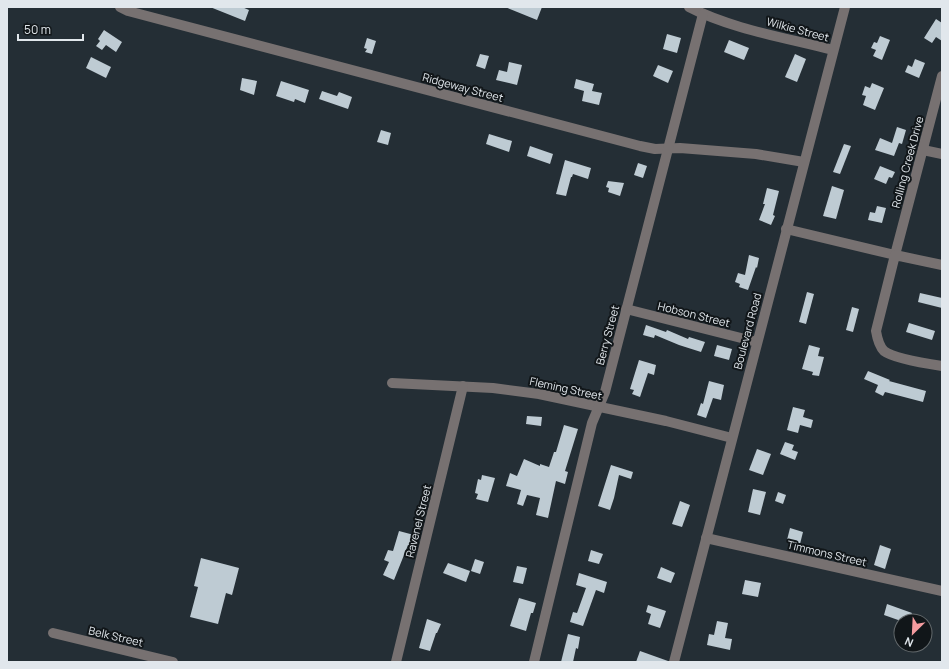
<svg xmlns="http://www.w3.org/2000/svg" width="949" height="669" viewBox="0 0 949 669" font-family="Manrope,sans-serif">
	<rect width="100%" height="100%" fill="#242e35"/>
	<g fill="#becbd3">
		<polygon points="210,7 242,7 249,10 245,21"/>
		<polygon points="505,7 542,7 537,20"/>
		<polygon points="936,19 942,23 942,41 936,37 932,43 924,38"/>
		<polygon points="104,30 122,42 116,52 106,45 102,50 96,46 100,41 98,39"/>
		<polygon points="667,34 681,38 677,53 663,49"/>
		<polygon points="880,36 890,40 882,60 873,56 876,50 871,48 874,42 877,43"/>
		<polygon points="367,38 376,41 372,54 365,52 367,49 364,48"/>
		<polygon points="729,40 749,48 744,60 724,52"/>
		<polygon points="480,54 489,56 485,69 476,66"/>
		<polygon points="795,54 806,59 797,82 785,77"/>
		<polygon points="91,57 111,67 106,78 86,68"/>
		<polygon points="915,59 925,63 919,78 905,72 908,65 912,67"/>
		<polygon points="509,62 522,65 517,85 496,80 499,70 507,72"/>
		<polygon points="658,65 673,71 668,83 653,76"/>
		<polygon points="242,78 257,81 254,95 240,90"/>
		<polygon points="576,79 594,84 592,91 602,93 599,105 582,101 584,91 574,88"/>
		<polygon points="281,81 309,90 305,103 295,99 294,102 276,96"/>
		<polygon points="872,83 884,88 875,110 863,105 866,96 862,95 865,86 870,88"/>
		<polygon points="322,91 337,96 339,92 352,97 348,109 319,99"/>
		<polygon points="897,127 906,130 902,144 899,143 894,156 875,150 880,138 892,143"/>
		<polygon points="381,130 391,133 388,145 377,142"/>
		<polygon points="489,134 512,141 509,152 486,144"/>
		<polygon points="844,144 851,146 840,174 833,172"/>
		<polygon points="530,146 553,154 550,164 527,156"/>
		<polygon points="565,160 591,168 588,179 573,174 572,177 571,177 566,196 556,194"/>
		<polygon points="638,163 647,166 643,178 634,175"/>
		<polygon points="880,166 895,172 892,178 889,177 886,184 874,179"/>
		<polygon points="608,181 624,183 620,196 608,192 609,188 606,187"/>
		<polygon points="832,186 844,190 836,219 823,216"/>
		<polygon points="767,188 779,191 773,215 775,216 771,225 759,220 765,204 763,204"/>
		<polygon points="877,206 886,208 882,223 868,220 870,212 875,213"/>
		<polygon points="749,255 759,258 757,268 756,267 748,290 739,287 740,284 735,282 738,273 745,275"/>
		<polygon points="807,292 814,294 806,324 799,322"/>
		<polygon points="920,293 942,298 942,308 918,302"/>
		<polygon points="852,307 859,309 853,332 846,330"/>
		<polygon points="909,323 935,331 932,340 906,332"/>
		<polygon points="646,325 666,332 667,330 688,339 689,337 705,342 701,352 679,345 655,335 654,338 643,335"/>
		<polygon points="717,345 732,349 729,360 714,356"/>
		<polygon points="809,345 820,348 818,356 824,357 819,376 812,375 813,372 802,369"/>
		<polygon points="639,360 656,365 654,375 648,373 640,397 632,394 634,390 630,389"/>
		<polygon points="868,371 890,380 889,381 926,391 923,402 885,392 883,396 875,392 878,385 864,379"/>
		<polygon points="709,381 724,385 721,400 713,398 706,418 697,415 701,403 703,404"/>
		<polygon points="793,407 805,410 803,417 813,420 811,428 800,425 798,433 787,430"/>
		<polygon points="527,416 542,417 541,426 526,424"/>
		<polygon points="564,425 578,429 565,471 568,472 565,484 556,481 548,518 536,515 540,498 527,495 523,506 517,504 521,490 506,486 510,473 517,476 524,459 540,466 540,464 549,467 554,452 556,452"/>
		<polygon points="785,442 794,445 792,450 798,452 795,460 780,454"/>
		<polygon points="757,449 771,454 763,475 749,470"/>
		<polygon points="611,465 633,472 631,479 619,475 614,498 610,510 598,506"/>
		<polygon points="482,475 495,478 488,502 476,499 478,494 475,493 478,479 481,480"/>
		<polygon points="753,489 766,492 760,515 748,512"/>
		<polygon points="778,492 786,495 783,504 775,501"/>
		<polygon points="680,501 690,505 682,527 672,524"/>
		<polygon points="790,528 803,532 800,544 787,540"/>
		<polygon points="399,531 414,535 411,546 408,545 394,580 383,575 389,562 384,560 388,550 393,551"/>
		<polygon points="880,545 891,549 885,569 874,565"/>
		<polygon points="591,550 603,554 599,564 588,561"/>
		<polygon points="201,558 239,568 232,595 226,593 218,624 190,617 198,587 194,586"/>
		<polygon points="475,559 484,562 480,574 471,571"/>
		<polygon points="448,563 470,571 466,582 443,573"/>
		<polygon points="517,566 527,568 523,584 513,582"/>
		<polygon points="661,567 675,573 671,583 657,578"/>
		<polygon points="579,573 607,582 604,593 596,590 583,626 570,622 573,612 577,613 586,588 576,585"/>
		<polygon points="745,580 761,583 758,597 742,594"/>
		<polygon points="519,598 536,603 533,613 531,613 526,631 510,626"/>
		<polygon points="887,604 912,613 909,621 901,621 884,615"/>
		<polygon points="648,605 666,611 660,628 648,624 651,614 646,612"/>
		<polygon points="427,619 441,624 437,633 436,633 430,651 419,648"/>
		<polygon points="717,621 728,623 725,638 732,639 730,650 707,645 709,634 714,635"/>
		<polygon points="568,634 580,637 578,649 576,648 573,662 561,662"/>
		<polygon points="640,651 668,661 667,662 636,662"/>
	</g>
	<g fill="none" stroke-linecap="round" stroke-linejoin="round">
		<g stroke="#777171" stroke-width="10">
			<polyline points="120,7 128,11 640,146 655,149 680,148 756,154 804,162"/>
			<path d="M689 7C731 29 787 38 833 50"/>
			<polyline points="923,150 942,154"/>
			<polyline points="786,229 895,255 942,76"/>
			<path d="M942 265 895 255 876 331C877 337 879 346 884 351 893 358 929 364 942 366"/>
			<polyline points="626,309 757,342"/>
			<polyline points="392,383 493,388 539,394 666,421 732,438"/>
			<polyline points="706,538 942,591"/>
			<polyline points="53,633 173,662"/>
			<polyline points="396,662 463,386"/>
			<polyline points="534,662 592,423 605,392 703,14"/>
			<polyline points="674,662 845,7"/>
		</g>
	</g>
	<g text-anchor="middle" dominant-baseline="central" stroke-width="4" stroke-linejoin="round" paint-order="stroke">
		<g font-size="11" fill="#e1e7ec" stroke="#111619">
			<text transform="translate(798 29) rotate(15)">Wilkie Street</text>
			<text transform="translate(463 87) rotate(15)">Ridgeway Street</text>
			<text transform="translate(907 162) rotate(-75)">Rolling Creek Drive</text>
			<text transform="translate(694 314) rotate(14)">Hobson Street</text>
			<text transform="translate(747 331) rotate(-75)">Boulevard Road</text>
			<text transform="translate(607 335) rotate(-75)">Berry Street</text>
			<text transform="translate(566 388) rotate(12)">Fleming Street</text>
			<text transform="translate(418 521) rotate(-76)">Ravenel Street</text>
			<text transform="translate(827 553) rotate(13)">Timmons Street</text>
			<text transform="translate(116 636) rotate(13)">Belk Street</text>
		</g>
	</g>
	<rect width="949" height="669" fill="none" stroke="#e1e7ec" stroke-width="16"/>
	<g transform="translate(913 633) rotate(204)"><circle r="19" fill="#111619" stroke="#646a6d"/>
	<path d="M0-3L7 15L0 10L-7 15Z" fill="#f49b9f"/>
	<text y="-6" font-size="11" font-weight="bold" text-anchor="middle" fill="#e1e7ec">N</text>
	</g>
	<path d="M18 34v6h65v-6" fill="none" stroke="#e1e7ec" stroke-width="2"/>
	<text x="24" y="34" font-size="12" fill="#e1e7ec" stroke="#111619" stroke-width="3" paint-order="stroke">50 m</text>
</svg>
